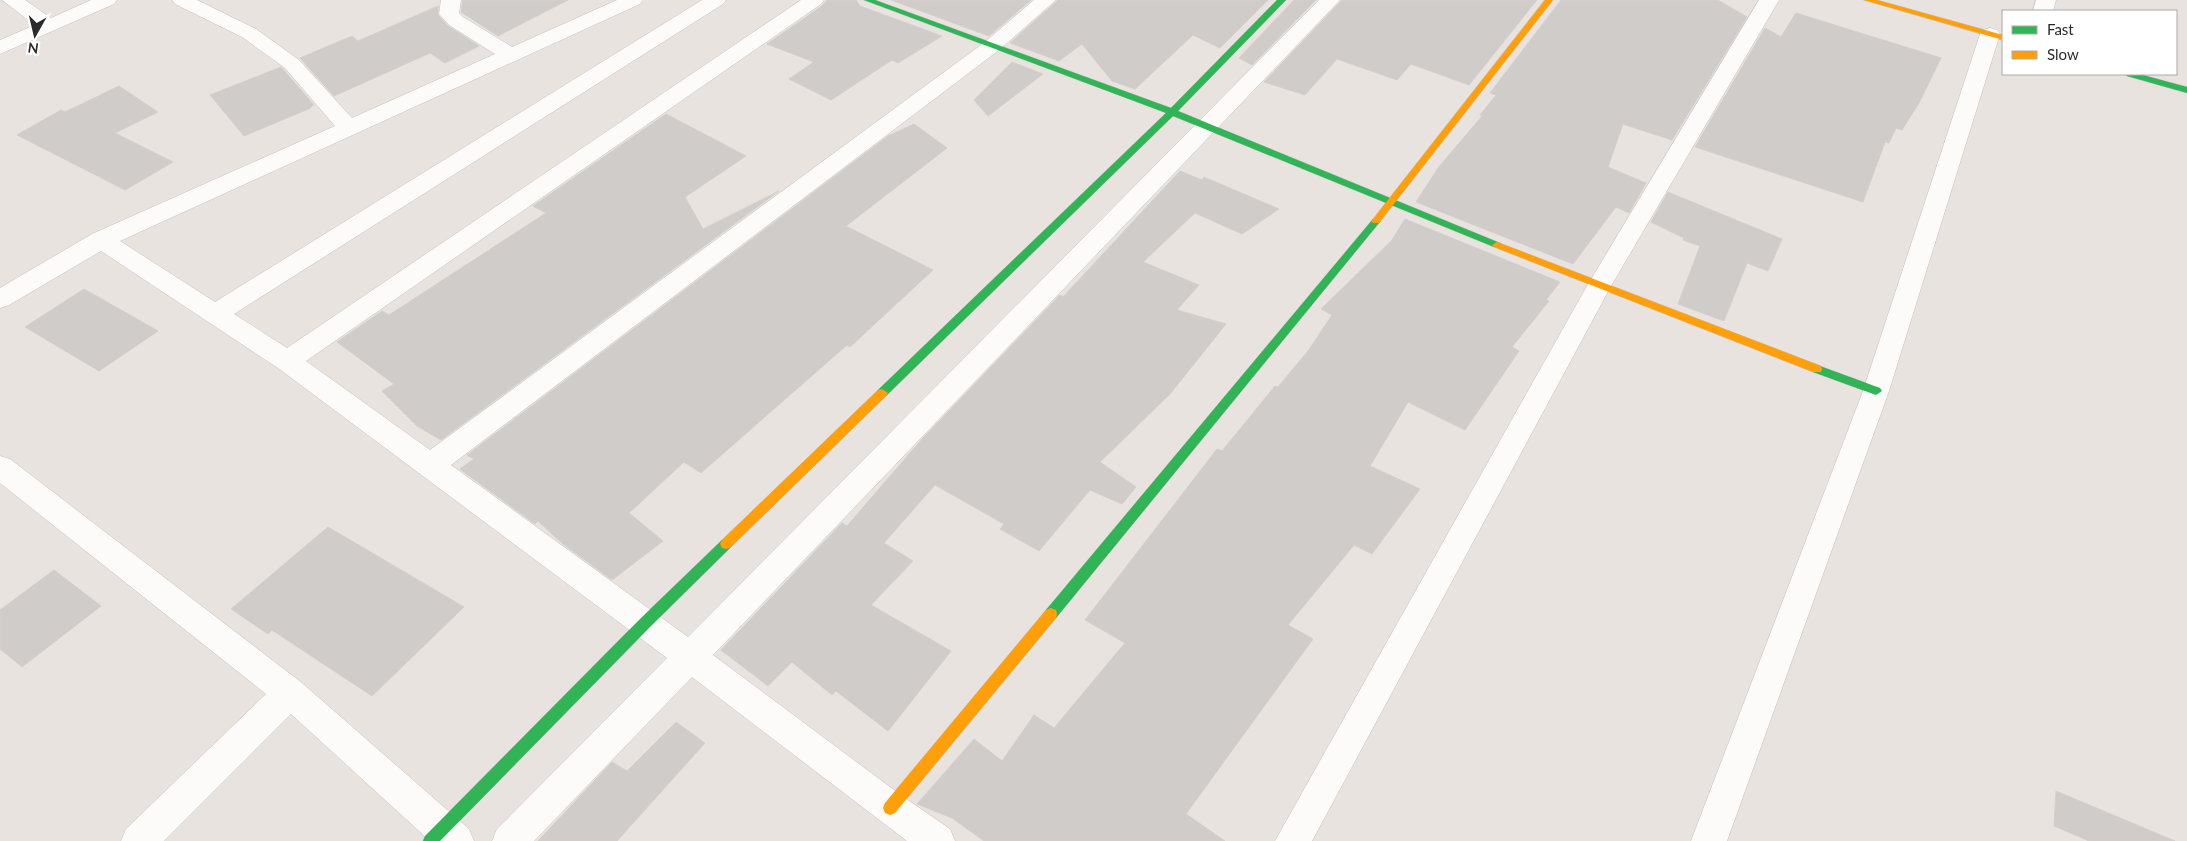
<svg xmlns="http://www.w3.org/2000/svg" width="2187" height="841" viewBox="0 0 2187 841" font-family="Lato,sans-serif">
	<rect width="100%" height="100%" fill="#e9e3e0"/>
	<g fill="#d0ccca" stroke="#d4cfcc">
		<polygon points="463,0 568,0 498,36 461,12"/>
		<polygon points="827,0 856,0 860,6 942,36 898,63 892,60 831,100 789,79 814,62 767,44 822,6"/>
		<polygon points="891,0 1031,0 989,36"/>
		<polygon points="1058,0 1268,0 1220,48 1193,35 1135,89 1112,81 1082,44 1059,61 1010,43"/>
		<polygon points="1294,0 1316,0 1252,65 1239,58"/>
		<polygon points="1342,0 1537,0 1469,85 1411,64 1397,80 1337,59 1305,95 1264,82"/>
		<polygon points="1561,0 1718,0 1747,17 1672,140 1623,124 1608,167 1646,183 1629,213 1616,207 1573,264 1416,202 1438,168 1482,116 1480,115 1496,95 1490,93"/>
		<polygon points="438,6 438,15 448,26 479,46 445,63 430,53 334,96 300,58 352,36 358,41"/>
		<polygon points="1796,13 1941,58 1919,103 1902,130 1896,128 1889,143 1885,142 1863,202 1695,147 1765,28 1781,37"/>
		<polygon points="1012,62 1043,74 988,116 974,100"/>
		<polygon points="281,67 314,105 310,107 311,108 244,136 210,95"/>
		<polygon points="119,86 158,112 115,133 173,162 125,190 17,135 61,110 65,112"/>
		<polygon points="666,114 746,156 685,197 703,229 779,191 441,440 417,426 382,391 394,384 337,342 382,311 389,315 546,213 533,206"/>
		<polygon points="914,124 947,148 846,226 933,270 850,347 847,345 701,473 684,462 629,513 663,541 612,580 563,544 538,521 535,524 460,469 474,459 467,455 888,136"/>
		<polygon points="1180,171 1202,180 1204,177 1279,209 1242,234 1195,213 1143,262 1199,285 1177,310 1226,324 1170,394 1100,462 1136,487 1122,504 1090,490 1039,551 1000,529 1004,524 935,485 884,543 913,561 871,605 951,651 888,731 836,691 832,695 792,662 768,686 721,650 842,523 847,526 923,438 1060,295 1063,297"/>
		<polygon points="1668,192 1782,239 1768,271 1747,263 1724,321 1678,304 1700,246 1683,240 1684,238 1651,222"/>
		<polygon points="1405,219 1560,282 1546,300 1549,301 1512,347 1519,351 1465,430 1408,402 1370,466 1420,489 1372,554 1354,545 1288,625 1313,639 1186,814 1225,841 984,841 952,818 917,804 974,739 1002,761 1034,715 1054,728 1125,643 1085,620 1217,449 1222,451 1275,386 1278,387 1308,351 1332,315 1321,309 1392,240"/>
		<polygon points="84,289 158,331 99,371 25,327"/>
		<polygon points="328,527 464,607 372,696 272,630 268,634 231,609"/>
		<polygon points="54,570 101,606 22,667 0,649 0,610"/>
		<polygon points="676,722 705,743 617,841 538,841 612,762 627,771"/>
		<polygon points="2056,791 2175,841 2089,841 2054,826"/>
	</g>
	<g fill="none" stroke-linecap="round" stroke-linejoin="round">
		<g stroke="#c3c1c2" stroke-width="1">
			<g id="street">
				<polygon points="2,0 25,0 51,18 91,0 117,0 114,4 0,54 0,40 35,25"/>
				<polygon points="172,0 197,0 256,29 299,60 352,118 495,54 449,25 439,14 441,0 461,0 459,13 463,17 512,47 617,0 643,0 640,4 120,241 215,302 702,0 726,0 723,4 234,314 287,348 801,0 824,0 821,4 306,361 430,450 985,42 1034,0 1056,0 999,50 451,465 688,637 1319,0 1340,0 713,655 902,796 950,829 955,841 907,841 692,677 534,841 492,841 497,829 667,658 278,368 101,251 9,305 0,308 0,288 92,234 335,126 285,68 242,37 175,4"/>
				<polygon points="1759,0 1779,0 1611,286 1312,841 1275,841 1587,286"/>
				<polygon points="2036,0 2056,0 2053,11 2033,11"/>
				<polygon points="1990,28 1997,30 2000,34 1889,391 1727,841 1691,841 1863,391 1980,34 1983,30"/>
				<polygon points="0,456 10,459 302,683 469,829 474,841 430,841 291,714 164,841 121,841 126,829 266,694 0,483"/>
			</g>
		</g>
		<g stroke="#c3c1c2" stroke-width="1">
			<g id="fast">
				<polygon points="864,0 875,0 1171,108 1277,0 1286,0 1178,111 1500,243 1502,245 1500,247 1494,247 1173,116 886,396 878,396 876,393 878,390 1166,113"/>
				<polygon points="2126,74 2139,74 2187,87 2187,93 2127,76"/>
				<polygon points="1376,218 1381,221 1379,223 1056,618 1051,620 1046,618 1045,614 1046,610 1373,219"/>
				<polygon points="1817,365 1880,388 1882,391 1876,395 1813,372 1812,369"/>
				<polygon points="726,539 730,540 732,544 730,548 650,627 440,841 423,841 425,836 640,619 722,540"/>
			</g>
		</g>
		<g stroke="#c3c1c2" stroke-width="1">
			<g id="slow">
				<polygon points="1545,0 1553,0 1379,223 1373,223 1371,221 1373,219"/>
				<polygon points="1864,0 1877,0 2003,35 2003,40"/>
				<polygon points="1497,242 1821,366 1822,369 1821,372 1813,372 1494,247 1492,245"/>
				<polygon points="882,389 888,393 886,396 730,548 726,549 722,548 720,544 722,540 878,390"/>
				<polygon points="1051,608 1056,610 1057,614 1056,618 895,813 890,815 885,813 883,808 885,803 1046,610"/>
			</g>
		</g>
		<use href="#street" fill="#fcfbfa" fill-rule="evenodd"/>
		<use href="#fast" fill="#30b455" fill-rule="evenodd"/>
		<use href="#slow" fill="#ff9f0a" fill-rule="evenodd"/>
	</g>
	<rect x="2002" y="10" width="175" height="65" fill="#ffffff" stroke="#aaaaaa"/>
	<rect x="2012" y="26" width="25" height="8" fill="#30b455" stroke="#aaaaaa"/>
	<text x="2047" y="35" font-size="15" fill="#2b2b2b">Fast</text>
	<rect x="2012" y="51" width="25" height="8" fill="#ff9f0a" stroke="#aaaaaa"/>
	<text x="2047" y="60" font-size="15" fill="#2b2b2b">Slow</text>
	<g transform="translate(35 35) rotate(188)" stroke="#ffffff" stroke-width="4" paint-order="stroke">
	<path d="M0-4L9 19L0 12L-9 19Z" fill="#2b2b2b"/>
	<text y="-8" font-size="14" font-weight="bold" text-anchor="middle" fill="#2b2b2b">N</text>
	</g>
</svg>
